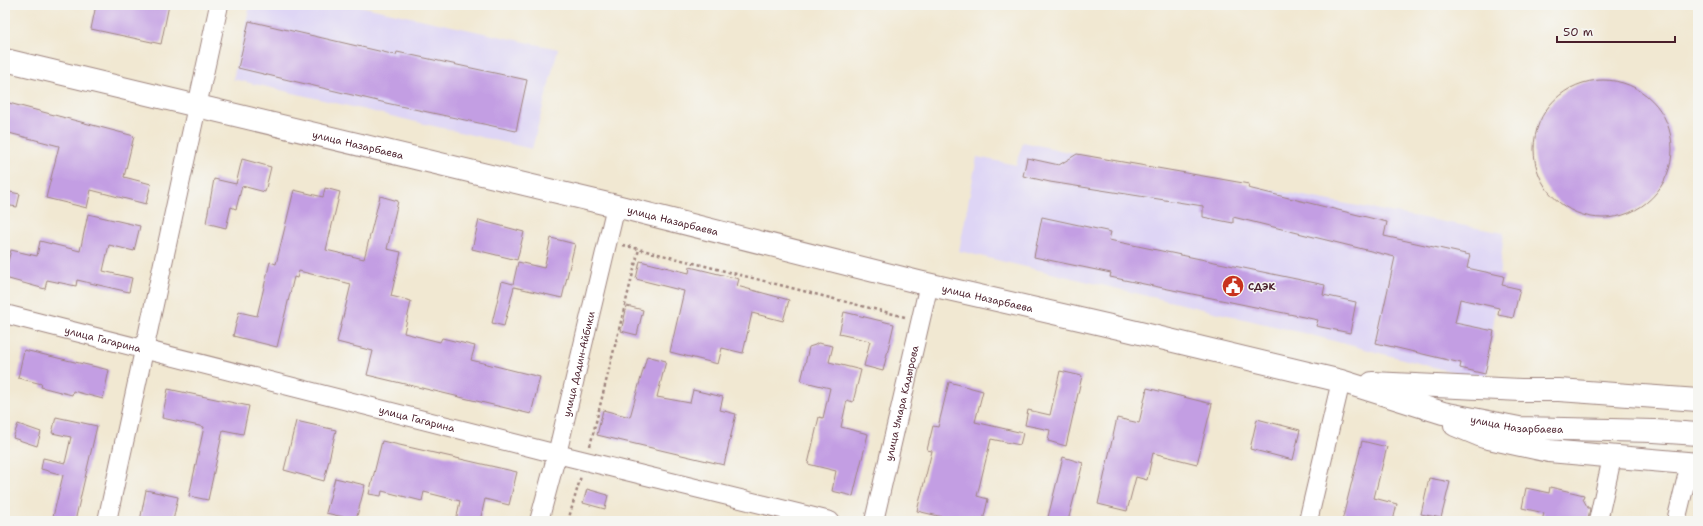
<svg xmlns="http://www.w3.org/2000/svg" width="1703" height="526" viewBox="0 0 1703 526" font-family="'Shantell Sans',sans-serif">
	<rect width="100%" height="100%" fill="#f6f6f2"/>
	<filter id="ink" filterUnits="userSpaceOnUse"><feTurbulence type="fractalNoise" baseFrequency=".025" numOctaves="2"/><feDisplacementMap in="SourceGraphic" scale="8" xChannelSelector="R" yChannelSelector="G"/><feConvolveMatrix kernelMatrix="1 2 1 2 8 2 1 2 1" color-interpolation-filters="sRGB"/></filter>
	<filter id="wash" filterUnits="userSpaceOnUse"><feTurbulence type="fractalNoise" baseFrequency=".012" numOctaves="4" result="noise"/><feDisplacementMap in="SourceGraphic" scale="16" xChannelSelector="R" yChannelSelector="G"/><feGaussianBlur stdDeviation="0.9" result="paint"/><feColorMatrix in="noise" values="0 0 0 0 0 0 0 0 0 0 0 0 0 0 0 0 0 1.4 0 .05"/><feComposite in="paint" operator="in"/></filter>
	<g filter="url(#wash)">
		<rect width="100%" height="100%" fill="#f1e8d2"/>
		<g fill="#ded5f5">
			<polygon points="250,5 355,5 558,49 532,149 233,79"/>
			<polygon points="1023,142 1077,154 1504,233 1487,381 1311,335 959,251 977,157 1016,165"/>
		</g>
		<g id="blocks">
			<g fill="#c39ee3">
				<polygon points="96,5 125,5 146,9 147,5 169,5 161,44 91,29"/>
				<polygon points="249,21 396,55 397,52 527,80 516,131 386,103 238,68"/>
				<circle cx="1603" cy="149" r="69"/>
				<polygon points="5,102 134,136 124,177 151,184 146,204 91,190 87,208 46,198 59,146 5,132"/>
				<polygon points="1077,154 1249,184 1248,188 1387,222 1384,236 1470,255 1467,268 1504,276 1502,285 1520,289 1513,318 1498,315 1499,308 1460,299 1455,323 1494,331 1485,374 1460,368 1461,363 1376,343 1395,257 1233,217 1233,223 1203,217 1203,206 1050,182 1023,176 1027,158 1059,165"/>
				<polygon points="242,159 271,167 265,192 242,186 236,209 231,207 226,228 206,223 214,179 236,184"/>
				<polygon points="325,188 340,192 326,250 364,259 380,196 398,201 387,249 401,252 391,296 411,301 404,333 440,342 442,338 475,346 471,360 540,377 531,414 367,375 373,351 337,342 351,284 299,271 297,278 294,277 277,347 233,336 239,312 257,316 270,262 276,264 294,190 323,197"/>
				<polygon points="5,191 20,194 17,207 5,205"/>
				<polygon points="88,214 140,226 134,251 109,245 103,271 132,278 129,292 77,280 76,286 47,280 45,289 5,278 5,272 11,250 37,256 40,241 80,251"/>
				<polygon points="1042,217 1111,232 1109,240 1325,285 1323,295 1356,302 1350,333 1316,326 1318,320 1110,277 1111,273 1034,257"/>
				<polygon points="479,220 524,232 517,260 472,249"/>
				<polygon points="551,238 575,244 562,298 514,287 504,326 492,323 502,281 513,284 518,262 544,268"/>
				<polygon points="640,261 689,273 690,267 739,279 737,286 789,300 783,321 752,313 743,353 722,348 718,364 670,352 684,291 636,279"/>
				<polygon points="627,306 643,310 637,335 621,331"/>
				<polygon points="844,312 894,324 883,371 864,366 870,341 839,334"/>
				<polygon points="818,343 833,346 829,362 861,370 853,402 847,400 841,427 868,434 853,496 832,491 836,471 808,464 819,417 823,418 830,388 801,381 809,347 815,345"/>
				<polygon points="24,350 109,370 103,399 73,391 72,395 41,387 42,384 18,378"/>
				<polygon points="647,356 666,361 657,397 690,403 693,390 723,397 720,410 736,414 724,465 597,435 603,410 630,417"/>
				<polygon points="1060,371 1082,376 1066,446 1048,441 1050,430 1025,425 1028,410 1050,415"/>
				<polygon points="949,382 983,391 975,422 1023,433 1020,445 991,439 977,496 988,499 983,521 960,521 917,511 932,451 927,450 933,426 938,427"/>
				<polygon points="1147,388 1212,404 1197,464 1153,453 1147,480 1136,477 1127,511 1098,504 1117,418 1139,423"/>
				<polygon points="168,389 249,406 243,434 223,430 208,500 189,496 204,427 162,418"/>
				<polygon points="56,417 97,426 75,521 52,521 63,475 41,469 43,458 65,463 71,437 52,433"/>
				<polygon points="1257,419 1300,430 1293,460 1250,449"/>
				<polygon points="296,421 336,430 324,481 284,470"/>
				<polygon points="18,424 41,432 37,446 13,438"/>
				<polygon points="382,441 517,472 509,505 485,499 480,521 456,521 460,501 424,492 422,501 382,491 381,496 369,494"/>
				<polygon points="1362,441 1387,447 1374,498 1397,504 1393,521 1342,521"/>
				<polygon points="1063,457 1083,463 1068,521 1047,521"/>
				<polygon points="335,478 365,485 356,520 326,513"/>
				<polygon points="1429,478 1450,482 1441,518 1421,514"/>
				<polygon points="1550,487 1584,495 1583,499 1588,508 1590,508 1588,521 1542,521 1544,513 1522,508 1526,488 1549,493"/>
				<polygon points="587,489 608,495 605,509 583,503"/>
				<polygon points="146,490 178,497 173,521 140,521"/>
			</g>
		</g>
	</g>
	<g filter="url(#ink)">
		<use href="#blocks" fill-opacity="0" stroke="#9e847e" stroke-width="1"/>
		<g fill="none" stroke-linecap="round" stroke-linejoin="round">
			<g stroke="#9e847e" stroke-width="20">
				<g id="minor">
					<path id="s1" d="M5 314 557 454 830 521"/>
					<polyline points="107,521 219,5"/>
					<path id="s2" d="M539 521 557 454 616 206"/>
					<path id="s3" d="M874 521 929 284"/>
					<polyline points="1308,521 1341,381"/>
					<polyline points="1598,521 1612,458"/>
					<polyline points="1676,521 1690,464"/>
				</g>
			</g>
			<g stroke="#9e847e" stroke-width="24">
				<g id="major">
					<path id="s4" d="M5 60 616 206 918 282 1119 328 1341 381 1443 413 1519 428 1654 431 1698 434"/>
					<polyline points="1372,383 1521,390 1559,390 1698,400"/>
					<polyline points="1455,425 1484,437 1549,451 1698,464"/>
				</g>
			</g>
			<g stroke="#9e847e" stroke-width="2.5" stroke-dasharray="3 3" stroke-linecap="butt">
				<polyline points="623,245 905,317"/>
				<polyline points="590,446 639,249"/>
				<polyline points="568,521 581,476"/>
			</g>
			<use href="#minor" stroke="#fff" stroke-width="18"/>
			<use href="#major" stroke="#fff" stroke-width="22"/>
		</g>
	</g>
	<defs>
		<g id="civic-disc" transform="scale(1.15)"><circle r="9.5" fill="#c8321e" stroke="#f6f6f2"/><path d="M-.6-6.5H3V-4.5H.6V-3L4-1V1h2V6H-6V1h2V-1L-.6-3ZM-1.2 2.5V6h2.4V2.5Z" fill="#fff"/></g>
	</defs>
	<g fill-rule="evenodd">
		<use href="#civic-disc" x="1233" y="286"/>
	</g>
	<g text-anchor="middle" dominant-baseline="central" stroke-width="3" stroke-linejoin="round" paint-order="stroke">
		<g font-size="10" fill="#4a1f2b" stroke="#f6f6f2">
			<text stroke="none"><textPath href="#s4" startOffset="363">улица Назарбаева</textPath></text>
			<text stroke="none"><textPath href="#s4" startOffset="687">улица Назарбаева</textPath></text>
			<text stroke="none"><textPath href="#s4" startOffset="1011">улица Назарбаева</textPath></text>
			<text stroke="none"><textPath href="#s1" startOffset="101">улица Гагарина</textPath></text>
			<text stroke="none"><textPath href="#s2" startOffset="162">улица Дадин-Айбики</textPath></text>
			<text stroke="none"><textPath href="#s3" startOffset="121">улица Умара Кадырова</textPath></text>
			<text stroke="none"><textPath href="#s1" startOffset="425">улица Гагарина</textPath></text>
			<text stroke="none"><textPath href="#s4" startOffset="1556">улица Назарбаева</textPath></text>
		</g>
		<g font-size="10" font-weight="bold" fill="#4a1f2b" stroke="#f6f6f2" text-anchor="start">
			<text x="1248" y="286">СДЭК</text>
		</g>
	</g>
	<rect width="1703" height="526" fill="none" stroke="#f6f6f2" stroke-width="20"/>
	<path d="M1557 36v6h118v-6" fill="none" stroke="#4a1f2b" stroke-width="2"/>
	<text x="1563" y="36" font-size="12" fill="#4a1f2b" stroke="#f6f6f2" stroke-width="3" paint-order="stroke">50 m</text>
</svg>
